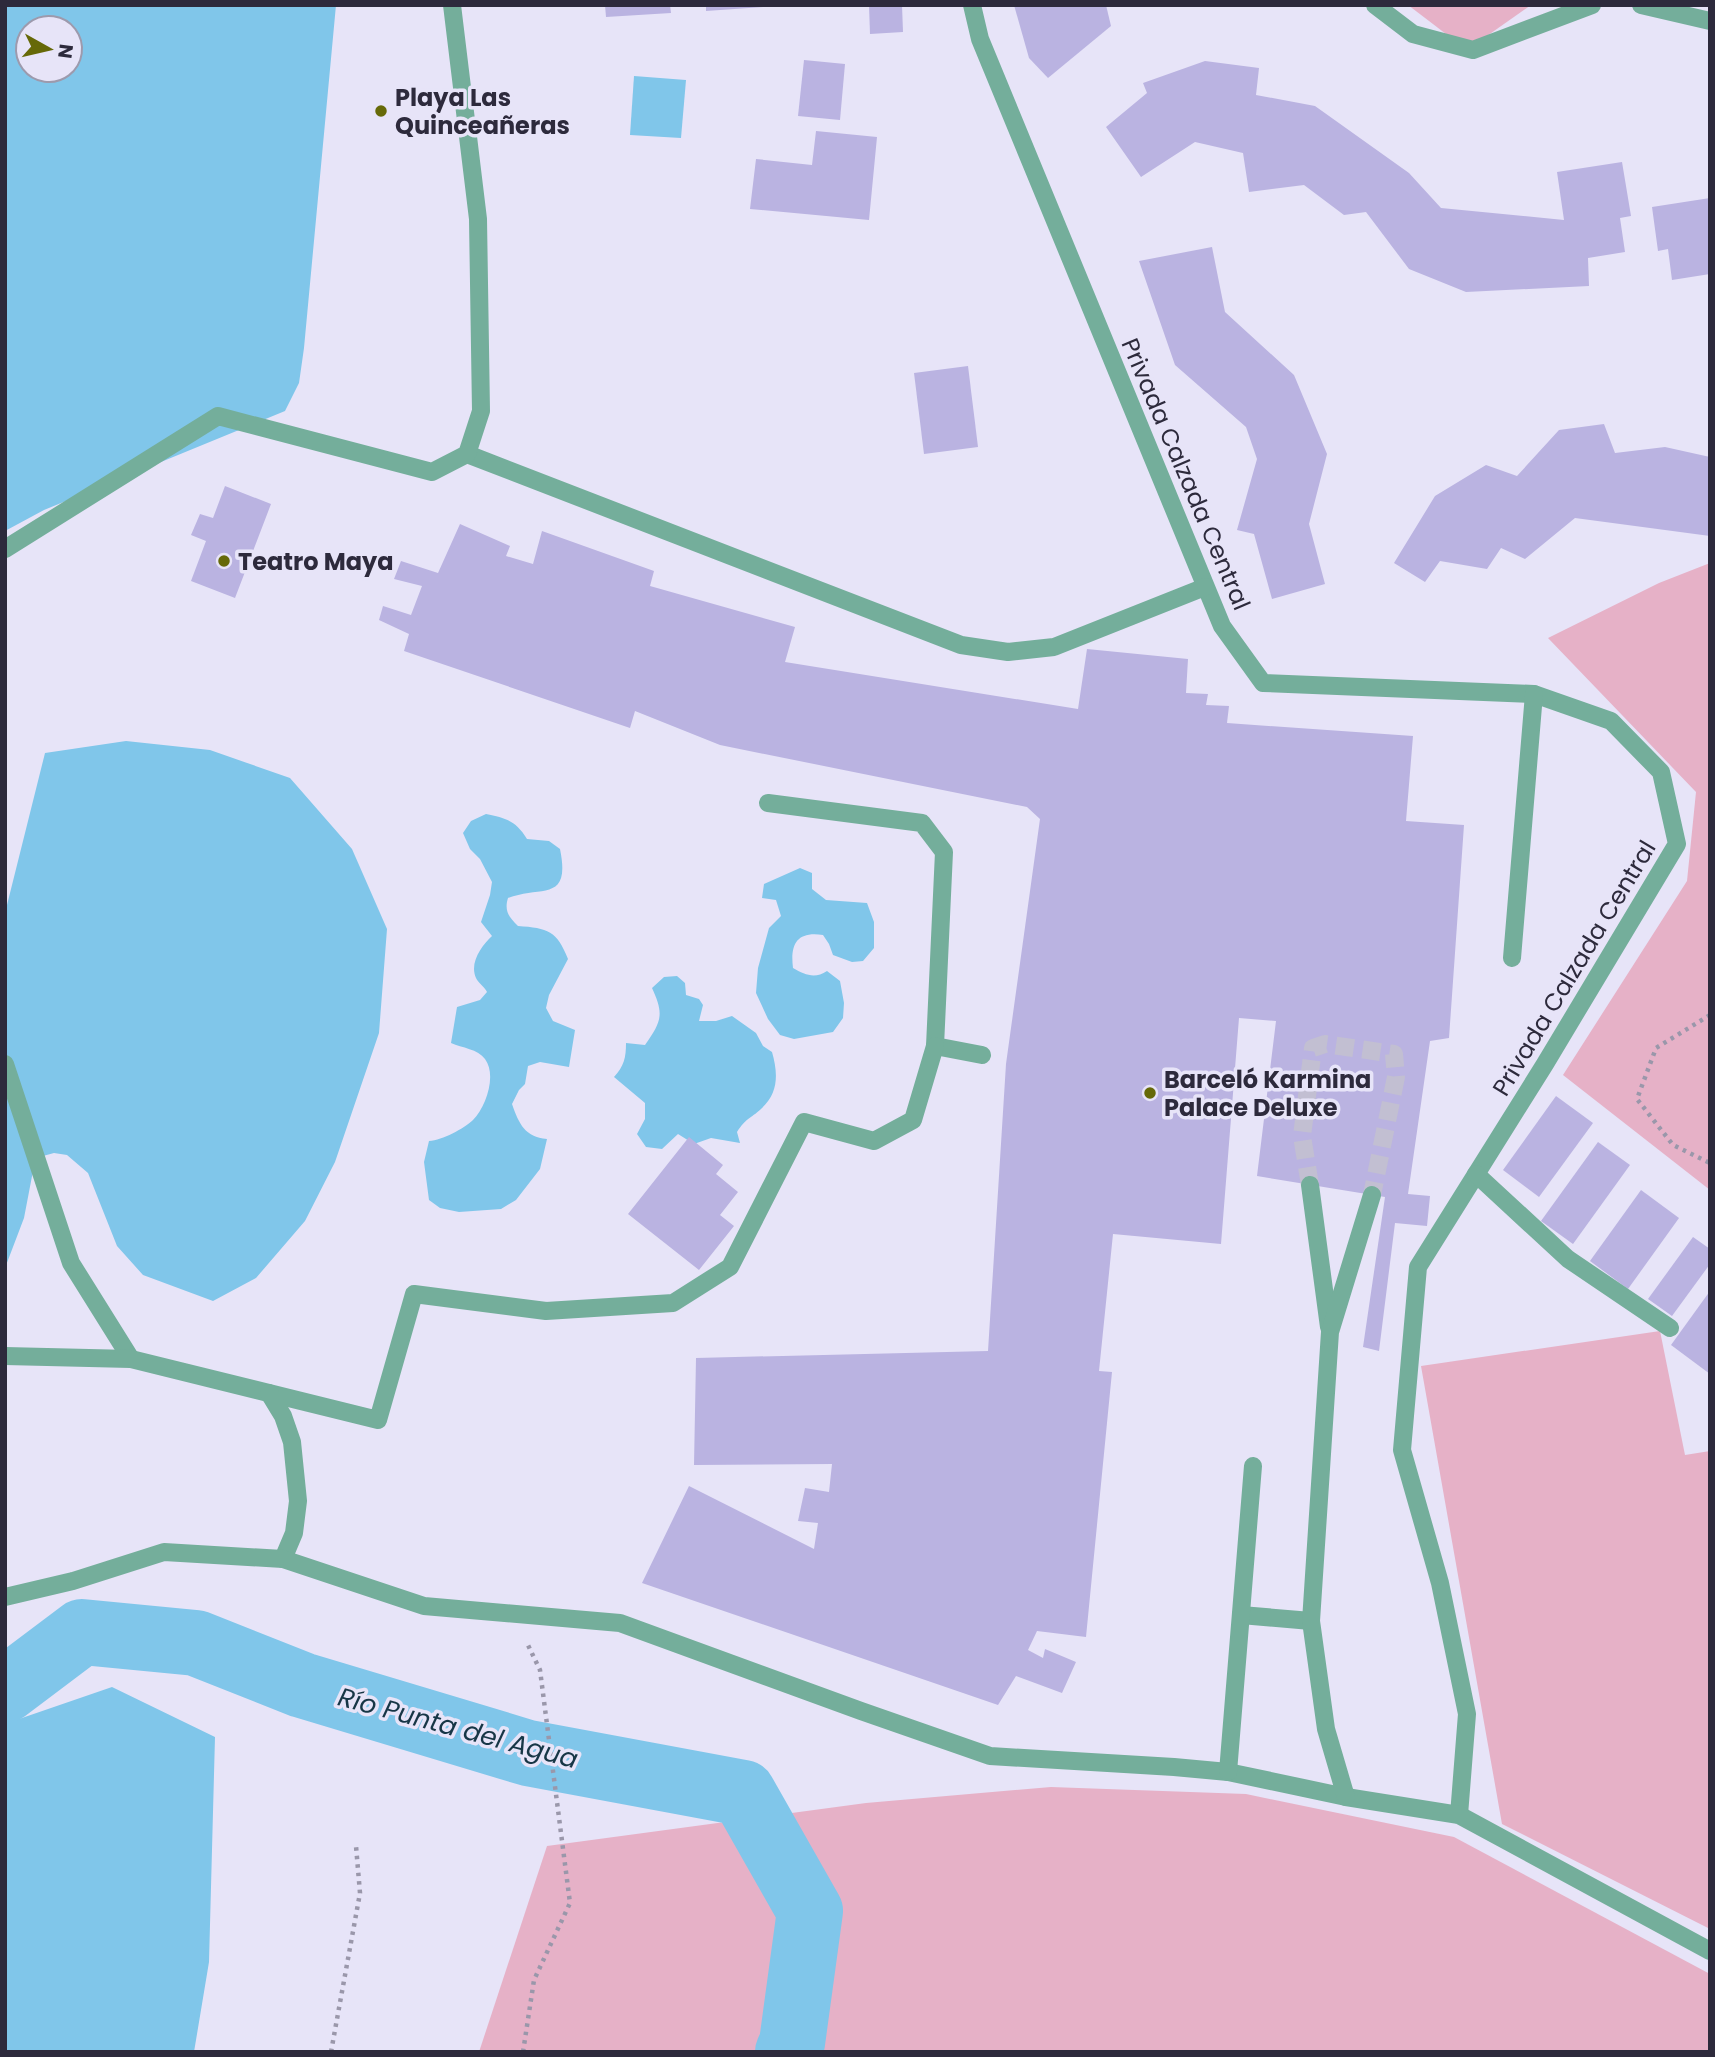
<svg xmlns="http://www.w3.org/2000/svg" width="1715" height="2057" viewBox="0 0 1715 2057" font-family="Poppins,sans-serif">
	<rect width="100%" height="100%" fill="#e7e4f8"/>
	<g fill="#e6b1c7">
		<polygon points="1408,5 1531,5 1467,50"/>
		<polygon points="1710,563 1710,1190 1563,1075 1687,881 1696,792 1548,638 1659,583"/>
		<polygon points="1660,1331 1685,1455 1710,1451 1710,1929 1502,1824 1421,1366"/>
		<polygon points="1051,1787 1246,1794 1454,1837 1710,1974 1710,2052 479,2052 547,1846 866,1803"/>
	</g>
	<g fill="#80c6ea" fill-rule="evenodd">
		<path d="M5 5H336L304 348 299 383 285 411 44 510 5 531ZM28 28H70V70H28Z"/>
		<polygon points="634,76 686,80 681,138 630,135"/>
		<polygon points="126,741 210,750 290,778 352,849 387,929 379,1033 335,1162 305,1221 256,1278 213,1301 143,1275 117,1246 88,1173 67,1155 54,1153 43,1156 33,1171 24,1218 5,1268 5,913 45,753"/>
		<path d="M486 814C506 818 516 821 527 839L549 841 560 849C571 903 541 885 508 898 504 911 509 917 518 926 548 928 557 931 568 959L549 995 546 1008 553 1021 575 1030 569 1067 540 1062 528 1066 525 1084 519 1090 512 1104C519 1124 525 1137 547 1139L540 1169 516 1200 501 1209 459 1212 440 1208 429 1200 424 1162 429 1141C443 1140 463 1129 473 1120 486 1107 497 1075 485 1059 478 1049 462 1048 451 1043L457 1007 480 1000 487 992C485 987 478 983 476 978 469 963 482 945 492 936L481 922 490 895 492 882 480 859 470 849 463 833 471 821Z"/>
		<path d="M800 868 812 873V889L826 900 867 903 874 922V948L863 961 852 962 833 955 829 944 823 935C797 931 790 944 793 968 805 975 815 979 827 971L840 981 844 1003 843 1018 833 1032 794 1039 780 1035 768 1019 756 993 758 968 769 928 781 916 776 900 762 898 764 884Z"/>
		<path d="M677 976 685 983 686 995 699 999 703 1005 699 1021H716L732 1016 756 1033 763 1046 772 1052C778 1073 779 1093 761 1109 750 1119 746 1118 737 1132L740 1143 711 1138 694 1144 678 1134 662 1149 646 1147 637 1134 645 1119V1103L614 1077C624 1066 626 1058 626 1043L645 1045C662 1021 664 1014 652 988L664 977Z"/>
		<polygon points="112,1687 215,1737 209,1962 194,2052 5,2052 5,1721 19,1719"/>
	</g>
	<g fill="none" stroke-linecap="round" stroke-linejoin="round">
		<polyline stroke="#80c6ea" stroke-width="66" points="5,1690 82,1632 196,1643 302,1685 528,1753 743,1793 810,1911 792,2043 788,2052"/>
	</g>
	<g fill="#bab3e1">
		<polygon points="605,5 670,5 671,13 606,17"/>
		<polygon points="706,5 763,5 763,7 706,11"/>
		<polygon points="869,5 902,5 903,32 870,34"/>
		<polygon points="1014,5 1106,5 1111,26 1048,78 1029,58"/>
		<polygon points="804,60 845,64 840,120 798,116"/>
		<polygon points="1205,61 1259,68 1256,95 1315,106 1409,173 1441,208 1564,220 1557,172 1622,162 1631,216 1620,218 1625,252 1588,258 1589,286 1466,292 1409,269 1366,212 1344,215 1304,185 1249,192 1243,153 1195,142 1141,177 1106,127 1147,93 1143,83"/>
		<polygon points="816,131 877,137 869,220 750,209 756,159 812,165"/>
		<polygon points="1710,198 1710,274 1672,280 1668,249 1658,251 1652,207"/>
		<polygon points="1212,247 1225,312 1294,375 1327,454 1309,524 1325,584 1272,599 1254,534 1237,530 1257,459 1246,427 1175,365 1139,261"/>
		<polygon points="968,366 978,447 924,454 914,373"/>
		<polygon points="1604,424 1615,453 1665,447 1710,457 1710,536 1575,518 1525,559 1501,548 1487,569 1440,561 1425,582 1394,563 1435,496 1486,465 1517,476 1559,430"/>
		<polygon points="225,486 271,504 235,598 191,581 206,541 191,535 200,514 213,518"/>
		<polygon points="460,524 510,546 506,556 533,564 542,531 654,571 650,586 795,627 785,662 1078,709 1087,649 1188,659 1186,693 1208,694 1206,705 1229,706 1227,723 1413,736 1406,821 1464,825 1449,1038 1430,1041 1408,1194 1430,1196 1427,1226 1395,1223 1379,1351 1363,1347 1385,1197 1257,1176 1276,1021 1239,1018 1221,1244 1113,1234 1099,1371 1112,1372 1086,1637 1037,1631 1028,1650 1043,1658 1045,1649 1076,1662 1062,1693 1016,1676 998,1705 642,1583 689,1486 814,1549 818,1523 798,1521 805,1488 829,1492 832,1464 694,1465 696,1358 988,1351 1006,1064 1040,819 1027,807 720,745 635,711 630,728 404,651 409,634 379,620 383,606 411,615 422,586 394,579 401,561 438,573"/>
		<polygon points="1556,1096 1593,1123 1539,1197 1503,1170"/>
		<polygon points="689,1137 723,1165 716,1174 738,1192 720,1215 734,1226 699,1270 628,1214"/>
		<polygon points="1598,1142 1630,1165 1573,1244 1541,1221"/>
		<polygon points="1641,1190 1679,1218 1628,1289 1590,1261"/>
		<polygon points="1693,1237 1710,1249 1710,1264 1672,1316 1648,1299"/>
		<polygon points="1710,1291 1710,1374 1671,1345"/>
	</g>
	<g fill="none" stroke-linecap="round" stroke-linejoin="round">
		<polyline stroke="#c2bfd2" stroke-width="18" stroke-dasharray="18 9" stroke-linecap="butt" points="1310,1185 1302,1136 1313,1048 1325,1044 1394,1054 1396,1077 1372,1195"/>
		<g stroke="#9a97aa" stroke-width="4.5" stroke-dasharray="3.5 5" stroke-linecap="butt">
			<polyline points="1710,1015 1656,1048 1637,1099 1673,1145 1710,1163"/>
			<polyline points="331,2052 360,1893 356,1846"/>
			<polyline points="523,2052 534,1980 570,1903 540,1670 527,1643"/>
		</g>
		<g stroke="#74ae9b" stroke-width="18">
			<polyline points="972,5 980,39 1222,626 1263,683 1534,694 1611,721 1661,772 1677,844 1545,1064 1418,1267 1402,1450 1440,1583 1467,1714 1459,1815"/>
			<polyline points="1375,5 1413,34 1473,50 1592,5"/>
			<polyline points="1641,5 1710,21"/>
			<polyline points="467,454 961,645 1008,652 1054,647 1205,587"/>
			<polyline points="5,549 218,416 432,472 467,454 481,411 478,219 452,5"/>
			<polyline points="768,803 922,823 944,852 935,1046 982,1055"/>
			<polyline points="1512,958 1534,694"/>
			<polyline points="5,1064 71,1263 131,1359"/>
			<polyline points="1476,1174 1568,1259 1670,1328"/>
			<polyline points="1310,1185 1329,1327"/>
			<polyline points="5,1356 131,1359 378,1420 414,1294 546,1311 673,1303 730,1267 804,1122 874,1141 913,1120 935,1046"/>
			<polyline points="269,1393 283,1416 292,1442 298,1501 294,1533 283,1559"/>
			<polyline points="5,1597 73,1581 164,1552 283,1559 424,1606 620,1623 861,1711 990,1756 1174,1767 1228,1772 1346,1797 1459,1815 1710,1951"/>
			<polyline points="1241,1615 1311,1621"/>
			<polyline points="1228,1772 1253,1466"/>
			<polyline points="1346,1797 1326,1729 1311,1621 1330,1332 1372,1195"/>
		</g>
	</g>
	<g fill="#666908" stroke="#e7e4f8" stroke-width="2.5">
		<circle cx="381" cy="111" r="7"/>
		<circle cx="224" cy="561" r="7"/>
		<circle cx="1150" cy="1093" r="7"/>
	</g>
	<g text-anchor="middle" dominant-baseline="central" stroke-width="7" stroke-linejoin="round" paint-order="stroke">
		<g font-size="24" font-weight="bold" fill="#2d2a3c" stroke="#e7e4f8" text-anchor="start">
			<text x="395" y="97">Playa Las<tspan x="395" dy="28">Quinceañeras</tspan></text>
			<text x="238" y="561">Teatro Maya</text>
			<text x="1164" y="1079">Barceló Karmina<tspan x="1164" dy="28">Palace Deluxe</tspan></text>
		</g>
		<g font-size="24" fill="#2d2a3c" stroke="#e7e4f8">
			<text transform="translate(1186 474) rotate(67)">Privada Calzada Central</text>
			<text transform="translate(1574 968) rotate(-59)">Privada Calzada Central</text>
		</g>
		<g font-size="26" font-style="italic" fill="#173646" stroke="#e7e4f8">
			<text transform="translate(458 1728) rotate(15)">Río Punta del Agua</text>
		</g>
	</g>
	<rect width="1715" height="2057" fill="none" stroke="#2d2a3c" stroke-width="14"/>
	<g transform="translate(49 49) rotate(98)"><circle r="33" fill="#e7e4f8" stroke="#9d9aad" stroke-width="2"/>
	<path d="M0-5L12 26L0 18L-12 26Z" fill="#666908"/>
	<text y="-10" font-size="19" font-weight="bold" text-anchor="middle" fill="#2d2a3c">N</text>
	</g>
</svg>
